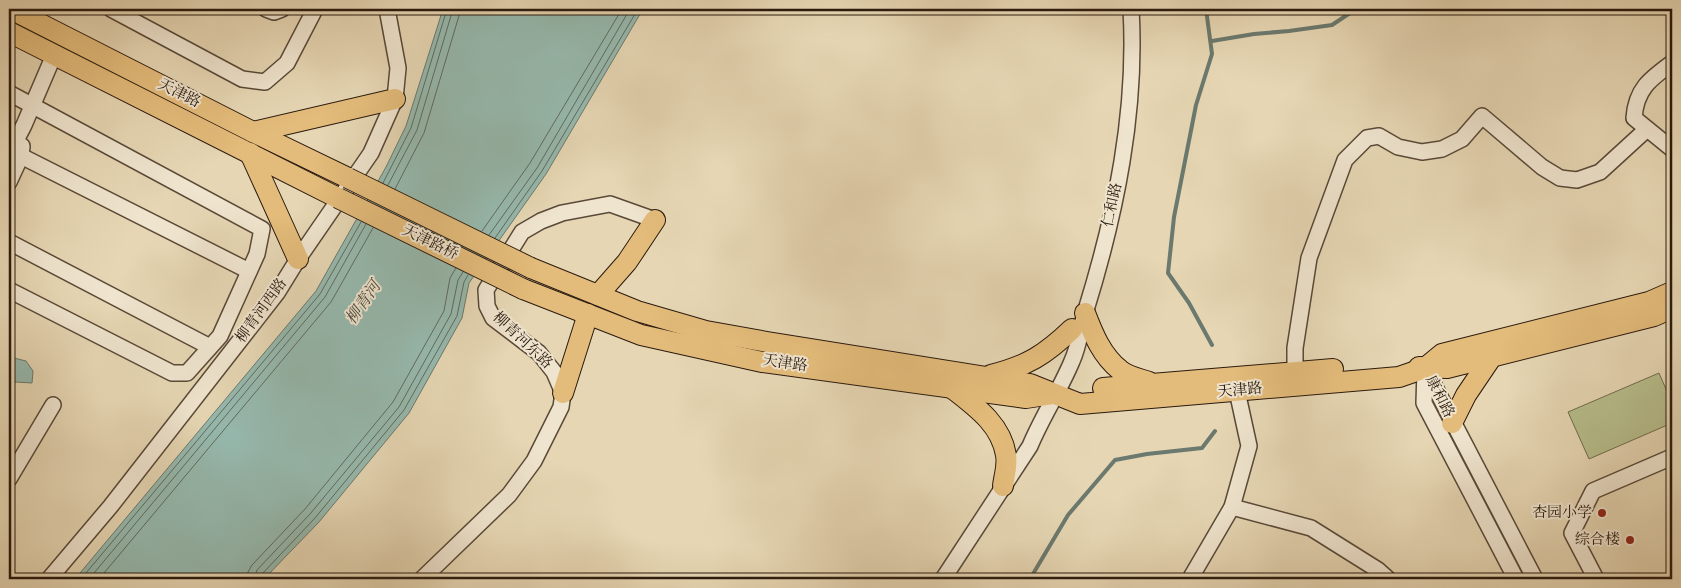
<svg xmlns="http://www.w3.org/2000/svg" width="1681" height="588" viewBox="0 0 1681 588" font-family="Vollkorn,'Noto Serif SC',serif">
	<rect width="100%" height="100%" fill="#e6d6b3"/>
	<filter id="stains"><feTurbulence type="fractalNoise" baseFrequency=".004" numOctaves="4"/><feColorMatrix values="0 0 0 0 .2 0 0 0 0 .09 0 0 0 0 .02 0 0 0 .5 -.17"/></filter>
	<radialGradient id="worn" r=".72"><stop offset=".6" stop-color="#630" stop-opacity="0"/><stop offset="1" stop-color="#630" stop-opacity=".3"/></radialGradient>
	<polygon fill="#b7bd8b" stroke="#706c4d" points="1659,373 1672,403 1672,423 1589,459 1568,412"/>
	<g fill="#96b9ae" stroke="#6b796e">
		<polygon points="443,9 643,9 546,174 469,283 462,318 409,413 319,522 264,579 75,579 316,291 386,167 406,126"/>
		<polygon points="14,358 26,361 33,371 32,383 16,382 9,385 9,359"/>
	</g>
	<g fill="none" stroke-linecap="round" stroke-linejoin="round">
		<g stroke="#606a5e" stroke-width="1">
			<polyline points="383,183 411,128 447,9"/>
			<polyline points="388,185 417,130 453,9"/>
			<polyline points="395,189 424,133 461,9"/>
			<polyline points="482,231 530,163 622,9"/>
			<polyline points="489,235 537,168 630,9"/>
			<polyline points="495,238 542,171 638,9"/>
			<polyline points="81,579 320,294 361,222"/>
			<polyline points="89,579 325,297 366,224"/>
			<polyline points="99,579 331,302 373,228"/>
			<polyline points="247,579 248,572 252,565 305,509 393,402 444,311 450,278 456,268"/>
			<polyline points="254,579 257,570 310,514 399,407 451,314 458,280 463,272"/>
			<polyline points="261,579 262,574 315,518 404,410 457,316 464,282 468,275"/>
		</g>
		<g stroke="#6b796e" stroke-width="4">
			<polyline points="1206,9 1212,54 1196,105 1174,217 1168,273 1189,303 1212,345"/>
			<polyline points="1212,41 1254,34 1289,31 1332,25 1356,9"/>
			<polyline points="1030,579 1068,515 1115,460 1147,454 1202,448 1215,431"/>
		</g>
		<g stroke="#594938" stroke-width="18">
			<g id="minor">
				<polyline points="111,9 242,79 265,82 287,63 315,9"/>
				<polyline points="266,9 274,12 282,9"/>
				<path d="M1672 63C1650 79 1636 89 1634 118L1672 149"/>
				<polyline points="9,93 262,229 257,254 220,336 187,373 172,373 9,290"/>
				<polyline points="9,154 24,125 54,55"/>
				<polyline points="21,156 249,271"/>
				<polyline points="9,182 21,156 22,146"/>
				<polyline points="9,242 210,347"/>
				<polyline points="1425,368 1535,579"/>
				<polyline points="1425,370 1424,403 1516,579"/>
				<polyline points="1295,372 1295,348 1309,258 1345,160 1367,138 1379,136 1398,147 1422,152 1442,149 1462,139 1482,116 1542,167 1560,178 1577,180 1600,172 1647,129"/>
				<polyline points="9,479 53,405"/>
				<polyline points="1232,507 1311,528 1378,570 1388,579"/>
				<polyline points="49,579 110,507 277,293 298,259 371,153 395,99 398,68 387,9"/>
				<polyline points="422,579 509,495 534,461 561,407 563,393 554,372 539,353 493,318 487,306 486,290 522,232 541,221 562,213 610,204 655,220"/>
				<path d="M943 579 1030 446C1042 417 1060 390 1072 361 1079 346 1081 327 1086 310 1116 213 1137 111 1131 9"/>
				<polyline points="1190,579 1232,507 1249,446 1237,391"/>
				<polyline points="1596,579 1572,533 1593,491 1672,457"/>
			</g>
		</g>
		<g stroke="#2a1a0f" stroke-width="22">
			<g id="major">
				<polyline points="11,9 253,132 348,178"/>
				<polyline points="9,32 338,198"/>
				<polyline points="253,132 395,99"/>
				<polyline points="250,153 298,259"/>
				<polyline points="531,268 637,311 706,331 767,342 1030,384 1080,404 1399,377 1425,368 1442,354 1649,302 1672,292"/>
				<polyline points="523,289 641,335 762,362 1026,398 1052,394"/>
				<polyline points="598,295 627,262 655,220"/>
				<path d="M1085 313C1093 334 1102 356 1120 370 1127 376 1140 379 1149 382"/>
				<polyline points="1419,367 1447,368 1654,316 1672,308"/>
				<path d="M991 375C1027 366 1045 355 1072 329"/>
				<path d="M952 388C975 406 1001 424 1006 455 1008 465 1004 477 1003 486"/>
				<polyline points="1103,388 1333,369"/>
				<polyline points="563,393 588,314"/>
				<polyline points="1452,423 1466,395 1493,355"/>
			</g>
		</g>
		<use href="#minor" stroke="#efe4ce" stroke-width="15"/>
		<use href="#major" stroke="#e3bb7a" stroke-width="20"/>
		<g stroke="#2a1a0f" stroke-width="22" stroke-linecap="butt">
			<g id="major-bridge">
				<polyline points="348,178 531,268"/>
				<polyline points="338,198 523,289"/>
			</g>
		</g>
		<use href="#major-bridge" stroke="#e3bb7a" stroke-width="20"/>
	</g>
	<g fill="#8f2418" stroke="#efe4ce" stroke-width="2">
		<circle cx="1602" cy="513" r="5"/>
		<circle cx="1630" cy="540" r="5"/>
	</g>
	<g text-anchor="middle" dominant-baseline="central" stroke-width="4" stroke-linejoin="round" paint-order="stroke">
		<g font-size="15" fill="#2a1a0f" stroke="#efe4ce">
			<text transform="translate(179 94) rotate(27)">天津路</text>
			<text transform="translate(1113 205) rotate(-78)">仁和路</text>
			<text transform="translate(430 243) rotate(26)">天津路桥</text>
			<text transform="translate(262 311) rotate(-54)">柳青河西路</text>
			<text transform="translate(522 341) rotate(43)">柳青河东路</text>
			<text transform="translate(785 364) rotate(8)">天津路</text>
			<text transform="translate(1240 391) rotate(-5)">天津路</text>
			<text transform="translate(1439 397) rotate(63)">康和路</text>
		</g>
		<g font-size="15" fill="#2a1a0f" stroke="#efe4ce" text-anchor="end">
			<text x="1592" y="513">杏园小学</text>
			<text x="1620" y="540">综合楼</text>
		</g>
		<g font-size="16" font-style="italic" fill="#4a4a3f" stroke="#efe4ce">
			<text transform="translate(364 303) rotate(-55)">柳青河</text>
		</g>
	</g>
	<rect width="1681" height="588" fill="none" stroke="#e6d6b3" stroke-width="30"/>
	<rect x="10" y="10" width="1661" height="568" fill="none" stroke="#2a1a0f" stroke-width="2.5"/>
	<rect x="15" y="15" width="1651" height="558" fill="none" stroke="#2a1a0f"/>
	<rect width="100%" height="100%" filter="url(#stains)"/>
	<rect width="100%" height="100%" fill="url(#worn)"/>
</svg>
